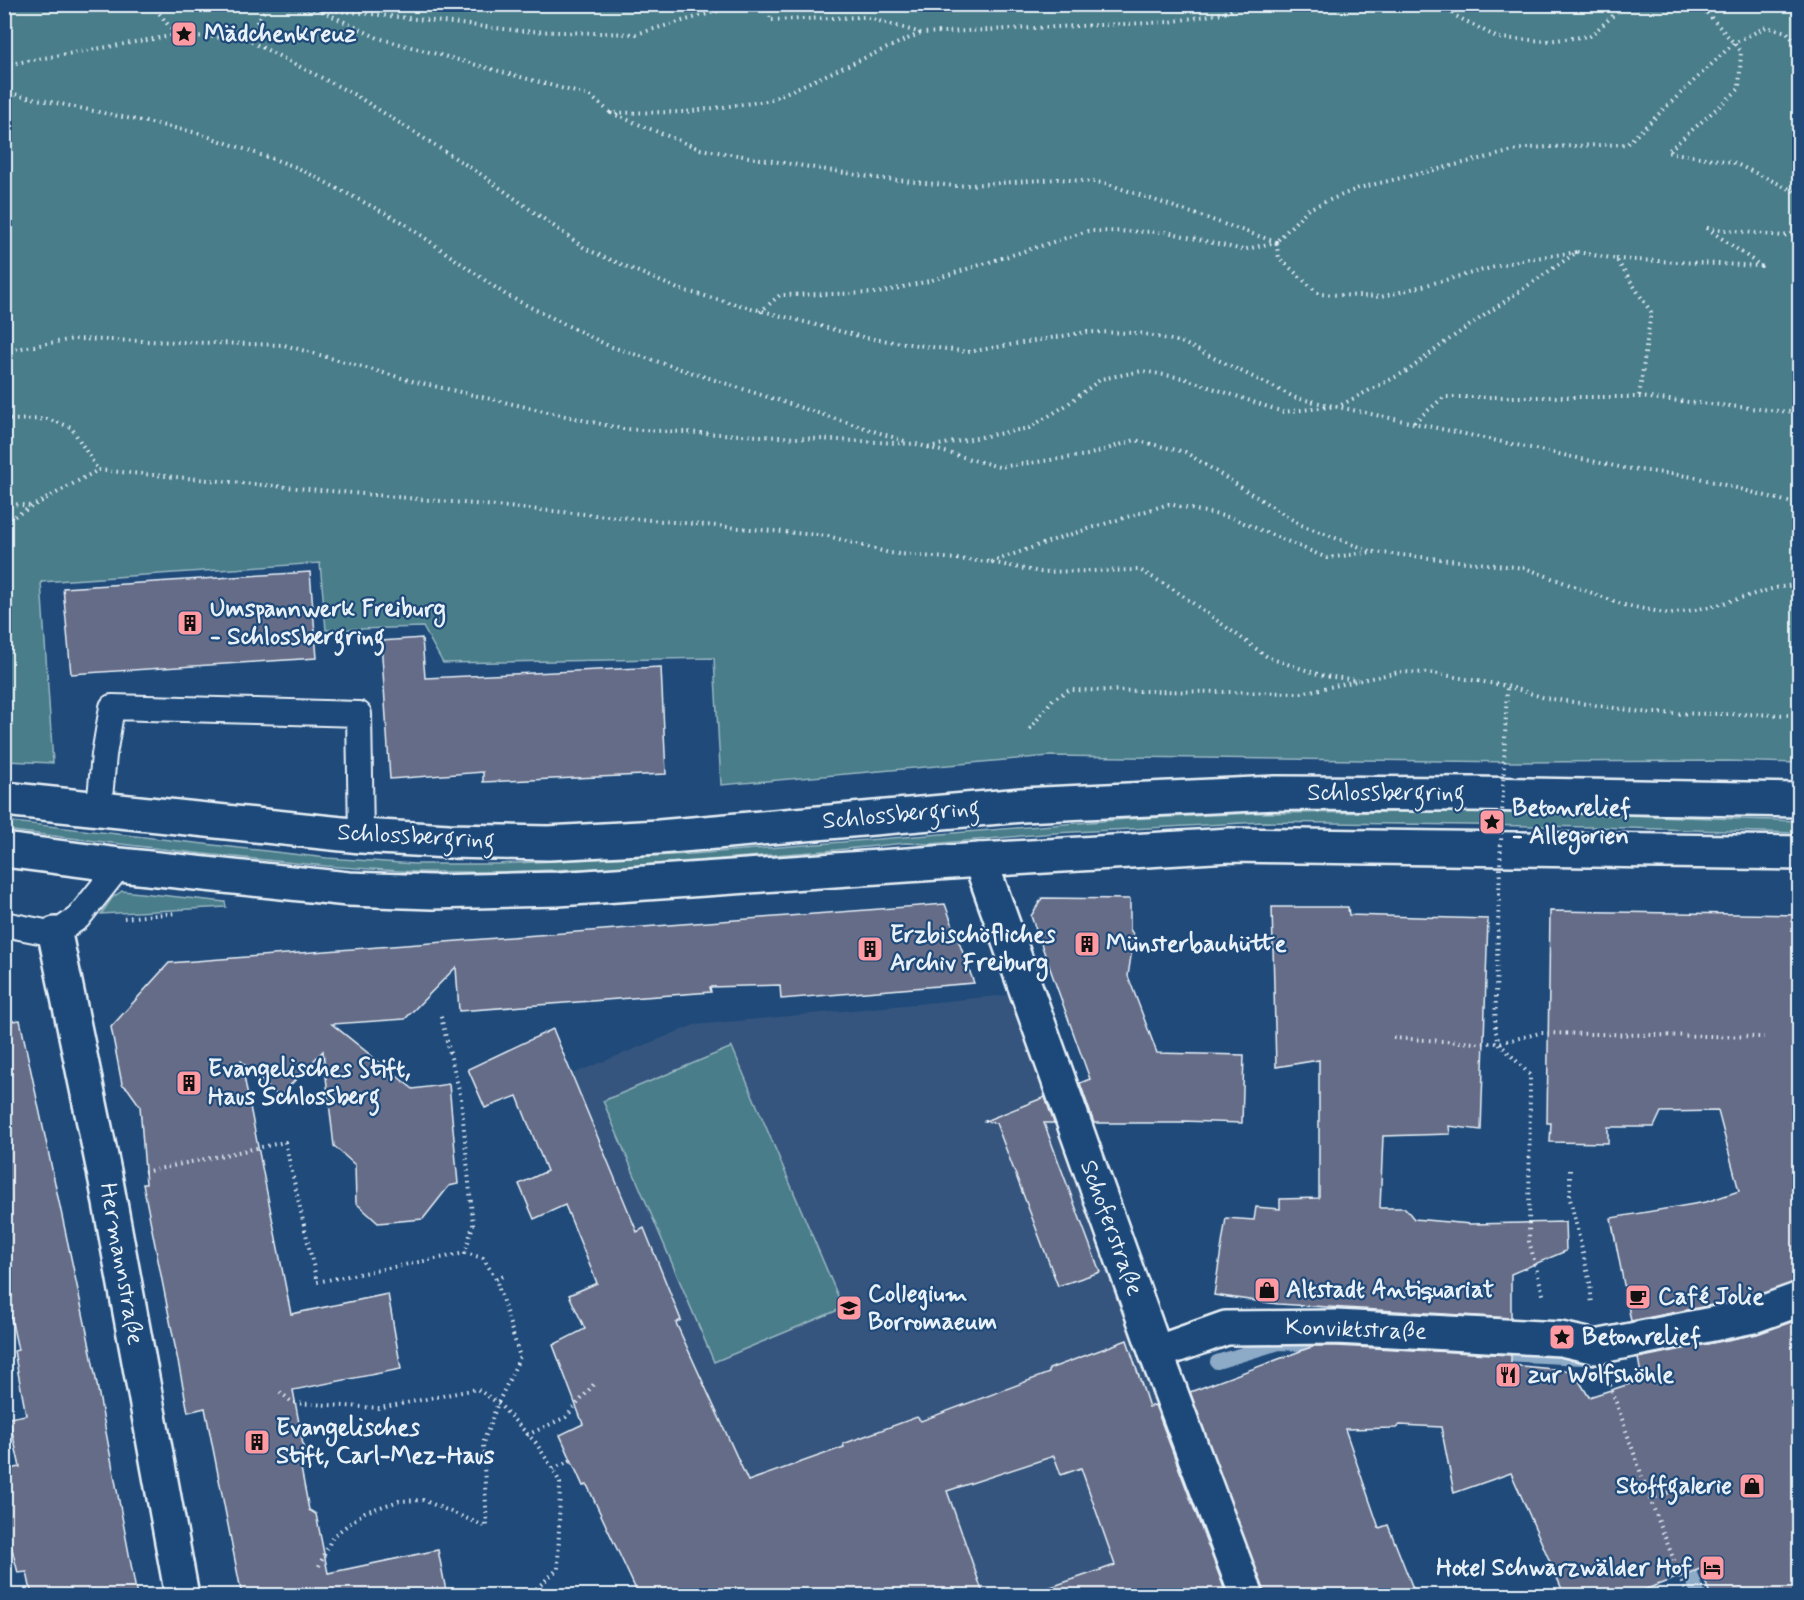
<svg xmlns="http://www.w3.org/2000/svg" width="1804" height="1600" viewBox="0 0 1804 1600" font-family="Mynerve,sans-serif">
	<rect width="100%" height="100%" fill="#1f4a7a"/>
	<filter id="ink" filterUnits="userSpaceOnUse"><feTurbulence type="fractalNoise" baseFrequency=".0167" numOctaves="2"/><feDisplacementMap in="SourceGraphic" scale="12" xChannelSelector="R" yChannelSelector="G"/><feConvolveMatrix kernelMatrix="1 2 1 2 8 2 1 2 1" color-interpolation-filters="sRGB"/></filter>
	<g filter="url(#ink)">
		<polygon fill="#34547e" points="1008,995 1229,1595 638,1595 622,1560 666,1490 602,1517 587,1485 587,1334 569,1295 596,1283 565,1206 534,1219 519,1184 547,1171 517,1096 694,1025"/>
		<g fill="#497d8a" stroke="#98b7c1" stroke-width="1.5">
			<polygon points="5,4 1799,5 1799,763 1727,761 1517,762 1050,756 721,785 714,658 443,663 423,627 326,630 320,563 41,582 53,763 5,761"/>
			<polygon points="1438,812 1590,814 1799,821 1799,833 1592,827 1262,822 1055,833 931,844 906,843 825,851 603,868 499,872 415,872 326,866 204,854 4,830 5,821 327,858 415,864 498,864 692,854 1127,819 1254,813"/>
			<polygon points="122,891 225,902 226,907 101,914 112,898"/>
			<polygon points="732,1047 843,1308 714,1362 603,1101"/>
		</g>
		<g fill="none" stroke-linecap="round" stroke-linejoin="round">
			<g stroke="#8daac7" stroke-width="14">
				<polyline points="1660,1355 1720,1338"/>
				<polyline points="1217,1362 1279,1343 1583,1358"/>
				<polyline points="1684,1556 1699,1596"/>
			</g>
		</g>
		<g fill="#656c88" stroke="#e8f1f8" stroke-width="1.5">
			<polygon points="310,572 317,658 71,674 63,588"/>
			<polygon points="422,638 425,678 661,667 666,774 483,782 483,772 390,779 381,641"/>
			<polygon points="1042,898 1130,899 1130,929 1134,936 1128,976 1157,1053 1244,1055 1242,1123 1183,1121 1184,1123 1094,1123 1080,1083 1090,1079 1031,916"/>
			<polygon points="945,904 974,983 781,999 780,985 710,987 711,992 459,1011 456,967 405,1019 332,1024 413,1089 449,1084 458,1184 449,1186 423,1219 378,1223 356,1203 355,1165 334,1146 323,1051 279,1097 241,1061 291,1314 388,1294 401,1369 293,1390 305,1456 300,1463 309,1510 316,1514 328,1573 438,1550 447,1596 242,1596 205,1408 188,1412 143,1184 146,1184 140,1106 128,1089 122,1084 111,1027 169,963"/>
			<polygon points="1272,907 1348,907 1349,915 1488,919 1481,1130 1449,1126 1450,1134 1383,1136 1380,1208 1405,1208 1414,1219 1471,1224 1565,1222 1566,1251 1511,1274 1511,1318 1278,1304 1214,1295 1226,1218 1254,1220 1256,1207 1280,1209 1280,1199 1319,1198 1319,1060 1276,1067"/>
			<polygon points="1550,911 1800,915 1800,1281 1748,1298 1631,1321 1611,1218 1706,1202 1739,1191 1718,1111 1661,1112 1654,1127 1608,1127 1608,1143 1550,1142 1551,1123 1547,1123"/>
			<polygon points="20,1020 88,1337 137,1596 32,1596 27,1572 18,1573 9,1537 4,1538 4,1470 20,1467 9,1418 26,1415 14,1351 18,1350 4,1286 4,1022"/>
			<polygon points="553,1029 637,1232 644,1228 681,1320 676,1323 748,1481 844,1447 843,1444 917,1417 921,1421 1049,1373 1049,1369 1127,1340 1149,1407 1155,1405 1227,1596 1043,1596 1042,1590 1115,1565 1081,1468 1061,1475 1054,1456 947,1491 984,1596 639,1596 587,1485 583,1486 560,1435 583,1424 553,1345 585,1329 569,1295 597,1283 565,1205 534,1219 519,1184 547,1171 517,1096 485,1108 468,1069"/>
			<polygon points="1045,1097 1054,1123 1044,1123 1100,1272 1058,1286 996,1123 985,1121"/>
			<polygon points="1800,1319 1800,1596 1711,1596 1700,1569 1628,1596 1565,1596 1511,1473 1454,1493 1441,1427 1400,1425 1396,1428 1345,1429 1379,1528 1388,1525 1416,1596 1265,1596 1190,1392 1314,1346 1336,1346 1511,1355 1511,1365 1573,1371 1589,1397 1642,1380 1638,1358 1757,1334"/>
		</g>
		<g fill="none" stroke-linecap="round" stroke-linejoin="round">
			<g stroke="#e8f1f8" stroke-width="28">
				<g id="lane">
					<polyline points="99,808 104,755 112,707 359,714 361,836"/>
					<polyline points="4,924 55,934 78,918 120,865"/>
				</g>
			</g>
			<g stroke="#e8f1f8" stroke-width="38">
				<g id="street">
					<polyline points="980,860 1156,1353 1247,1596"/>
					<polyline points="55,934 106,1181 182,1596"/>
					<polyline points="1156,1353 1226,1328 1336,1327 1561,1339 1596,1347 1753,1316 1800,1299"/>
				</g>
			</g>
			<g stroke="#e8f1f8" stroke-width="38">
				<g id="primary">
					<polyline points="4,799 361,836 449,841 548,843 659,837 1022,805 1276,793 1475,794 1800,800"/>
					<polyline points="4,850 120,865 348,889 432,892 558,889 980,860 1230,845 1800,853"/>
				</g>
			</g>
			<g stroke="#e8f1f8" stroke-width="4" stroke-dasharray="1.5 4.5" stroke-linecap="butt">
				<polyline points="152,4 176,35"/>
				<polyline points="769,4 770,20 865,17 921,33 1169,22 1229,12 1238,4"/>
				<polyline points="1444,4 1454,15 1498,38 1547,41 1590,36 1626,4"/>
				<polyline points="1699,4 1741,51 1739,89 1667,152 1732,162 1792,190 1800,197"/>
				<polyline points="322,11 378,38 590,96 611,113"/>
				<polyline points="246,39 355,95 479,173 586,249 678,289 866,338 968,352 1087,332 1139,333 1181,342 1296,398 1624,468 1695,477 1800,505"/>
				<polyline points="4,65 176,35 246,39 268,5 372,14 522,31 636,34 743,4"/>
				<polyline points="1800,84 1796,106 1800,108"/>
				<polyline points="4,92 198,133 296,167 402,222 506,295 609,346 908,442"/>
				<polyline points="1707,228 1783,236 1800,232"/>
				<polyline points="1577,252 1616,259 1651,312 1639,397"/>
				<polyline points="1616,259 1761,266 1707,228"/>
				<polyline points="760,312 780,295 878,293 929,281 1088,231 1167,232 1243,250 1276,242 1105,183 1058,179 955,186 876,178 700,149 611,113 685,112 767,101 921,33"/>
				<polyline points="4,351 74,339 284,345 416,382 623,429 916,444 999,467 1088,455 1135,440 1185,452 1301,525 1373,552"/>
				<polyline points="4,420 47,419 71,427 98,470"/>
				<polyline points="1414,422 1444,397 1639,397 1800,413"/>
				<polyline points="928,447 1029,428 1065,406 1101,379 1142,371 1183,378 1283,412 1339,406 1409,370 1444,343 1577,252 1521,260 1381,297 1319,294 1279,258 1276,242 1308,209 1359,188 1526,148 1627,144 1734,43 1766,27 1787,32 1800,49"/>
				<polyline points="1798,488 1800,488"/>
				<polyline points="4,503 31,506"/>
				<polyline points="4,522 98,470 828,536 889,553 990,562 1040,572 1140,570 1176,591 1269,658 1324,676 1358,680"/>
				<polyline points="991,562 1059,538 1169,504 1232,518 1327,558 1373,552 1525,568 1624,605 1670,614 1710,607 1775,588 1800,584"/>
				<polyline points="1030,729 1053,699 1069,690 1301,693 1399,672 1432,673 1507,686 1545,698 1649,713 1800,715"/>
				<polyline points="1499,894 1495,1029 1499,1043 1530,1075 1529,1241 1544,1298"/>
				<polyline points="124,918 176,913"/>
				<polyline points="1393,1038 1476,1043 1499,1043 1540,1033 1764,1037"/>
				<polyline points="1570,1170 1570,1199 1590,1283 1592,1305"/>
				<polyline points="144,1172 285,1142 317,1282 465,1253"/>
				<polyline points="496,1279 506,1275"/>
				<polyline points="1610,1385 1650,1499 1688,1596"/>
				<polyline points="280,1392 293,1403 380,1408 477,1389 498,1403 536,1443 553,1469 560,1483 558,1569 528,1596"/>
				<polyline points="527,1435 566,1417 594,1384"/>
				<polyline points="553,1469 571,1460"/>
				<polyline points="1650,1499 1670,1492"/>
				<polyline points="319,1566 333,1536 365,1512 399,1501 423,1500 487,1527 483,1443 498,1403 520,1357 496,1279 483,1258 465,1253 473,1225 461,1098 440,1013"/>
			</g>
			<use href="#lane" stroke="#1f4a7a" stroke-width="24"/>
			<use href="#street" stroke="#1f4a7a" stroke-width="33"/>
			<use href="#primary" stroke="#1f4a7a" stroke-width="33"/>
			<polyline stroke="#e8f1f8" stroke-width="4" stroke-dasharray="1.5 4.5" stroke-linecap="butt" points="1499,894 1507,686"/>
		</g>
	</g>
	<defs>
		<g id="sight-square" transform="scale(1.35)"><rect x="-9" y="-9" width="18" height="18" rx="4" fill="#ff9aa2" stroke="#1f4a7a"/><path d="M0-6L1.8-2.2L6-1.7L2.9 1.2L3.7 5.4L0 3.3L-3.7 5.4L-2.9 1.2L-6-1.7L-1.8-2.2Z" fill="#111"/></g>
		<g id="building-square" transform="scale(1.35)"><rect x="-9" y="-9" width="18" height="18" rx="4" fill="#ff9aa2" stroke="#1f4a7a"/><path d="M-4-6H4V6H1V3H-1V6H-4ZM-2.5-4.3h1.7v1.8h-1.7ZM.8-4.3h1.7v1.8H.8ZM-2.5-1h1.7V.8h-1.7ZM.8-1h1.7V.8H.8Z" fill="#111"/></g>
		<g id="shop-square" transform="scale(1.35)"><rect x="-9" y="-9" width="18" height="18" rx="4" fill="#ff9aa2" stroke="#1f4a7a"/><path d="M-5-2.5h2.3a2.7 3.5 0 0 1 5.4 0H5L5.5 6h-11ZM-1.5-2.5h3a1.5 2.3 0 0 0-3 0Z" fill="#111"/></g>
		<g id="cafe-square" transform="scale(1.35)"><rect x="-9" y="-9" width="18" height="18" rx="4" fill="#ff9aa2" stroke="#1f4a7a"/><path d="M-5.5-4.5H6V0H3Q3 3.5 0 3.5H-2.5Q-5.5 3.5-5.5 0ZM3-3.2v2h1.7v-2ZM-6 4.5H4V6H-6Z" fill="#111"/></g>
		<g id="university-square" transform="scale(1.35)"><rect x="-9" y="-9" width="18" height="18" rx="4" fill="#ff9aa2" stroke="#1f4a7a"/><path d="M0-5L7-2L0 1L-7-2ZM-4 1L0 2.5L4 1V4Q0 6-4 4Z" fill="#111"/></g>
		<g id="restaurant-square" transform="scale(1.35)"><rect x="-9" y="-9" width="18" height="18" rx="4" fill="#ff9aa2" stroke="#1f4a7a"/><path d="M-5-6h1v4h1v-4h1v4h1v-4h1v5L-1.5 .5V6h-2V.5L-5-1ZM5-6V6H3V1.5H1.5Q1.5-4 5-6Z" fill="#111"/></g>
		<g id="hotel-square" transform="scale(1.35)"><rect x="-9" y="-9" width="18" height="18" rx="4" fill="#ff9aa2" stroke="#1f4a7a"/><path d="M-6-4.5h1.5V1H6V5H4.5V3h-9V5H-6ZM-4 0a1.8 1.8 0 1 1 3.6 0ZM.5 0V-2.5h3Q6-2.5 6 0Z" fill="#111"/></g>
	</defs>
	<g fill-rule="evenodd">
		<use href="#sight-square" x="184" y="34"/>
		<use href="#building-square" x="190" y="623"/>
		<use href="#sight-square" x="1492" y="822"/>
		<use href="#building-square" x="1087" y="944"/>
		<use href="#building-square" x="870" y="949"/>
		<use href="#building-square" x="189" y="1083"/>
		<use href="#shop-square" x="1267" y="1290"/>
		<use href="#cafe-square" x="1638" y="1297"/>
		<use href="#university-square" x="849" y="1308"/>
		<use href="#sight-square" x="1562" y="1337"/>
		<use href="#restaurant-square" x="1508" y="1375"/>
		<use href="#building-square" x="257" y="1442"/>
		<use href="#shop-square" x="1752" y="1486"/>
		<use href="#hotel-square" x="1712" y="1568"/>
	</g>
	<g text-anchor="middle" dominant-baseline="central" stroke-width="4.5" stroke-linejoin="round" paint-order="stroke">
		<g font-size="24" font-weight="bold" fill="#e8f1f8" stroke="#1f4a7a" text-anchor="start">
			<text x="204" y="34">Mädchenkreuz</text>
			<text x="210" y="609">Umspannwerk Freiburg<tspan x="210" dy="28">- Schlossbergring</tspan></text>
			<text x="1512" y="808">Betonrelief<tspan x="1512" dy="28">- Allegorien</tspan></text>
			<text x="890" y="935">Erzbischöfliches<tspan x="890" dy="28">Archiv Freiburg</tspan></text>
			<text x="1106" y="944">Münsterbauhütte</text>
			<text x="208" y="1069">Evangelisches Stift,<tspan x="208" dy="28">Haus Schlossberg</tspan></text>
			<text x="1286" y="1290">Altstadt Antiquariat</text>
			<text x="868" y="1294">Collegium<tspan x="868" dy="28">Borromaeum</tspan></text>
			<text x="1658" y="1297">Café Jolie</text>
			<text x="1582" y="1337">Betonrelief</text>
			<text x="1528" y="1375">zur Wolfshöhle</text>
			<text x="276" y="1428">Evangelisches<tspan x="276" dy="28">Stift, Carl-Mez-Haus</tspan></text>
			<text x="1732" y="1486" text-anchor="end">Stoffgalerie</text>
			<text x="1692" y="1568" text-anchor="end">Hotel Schwarzwälder Hof</text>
		</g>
		<g font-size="24" fill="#e8f1f8" stroke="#1f4a7a">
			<text x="1386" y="793">Schlossbergring</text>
			<text transform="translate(901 815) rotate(-5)">Schlossbergring</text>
			<text transform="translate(416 837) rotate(3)">Schlossbergring</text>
			<text transform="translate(1111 1228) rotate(70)">Schoferstraße</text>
			<text transform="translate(121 1264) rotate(80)">Hermannstraße</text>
			<text transform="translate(1356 1330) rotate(2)">Konviktstraße</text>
		</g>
	</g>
	<rect width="1804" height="1600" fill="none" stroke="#1f4a7a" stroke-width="24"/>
	<rect x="12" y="12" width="1780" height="1576" fill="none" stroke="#e8f1f8" stroke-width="2" filter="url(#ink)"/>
</svg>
